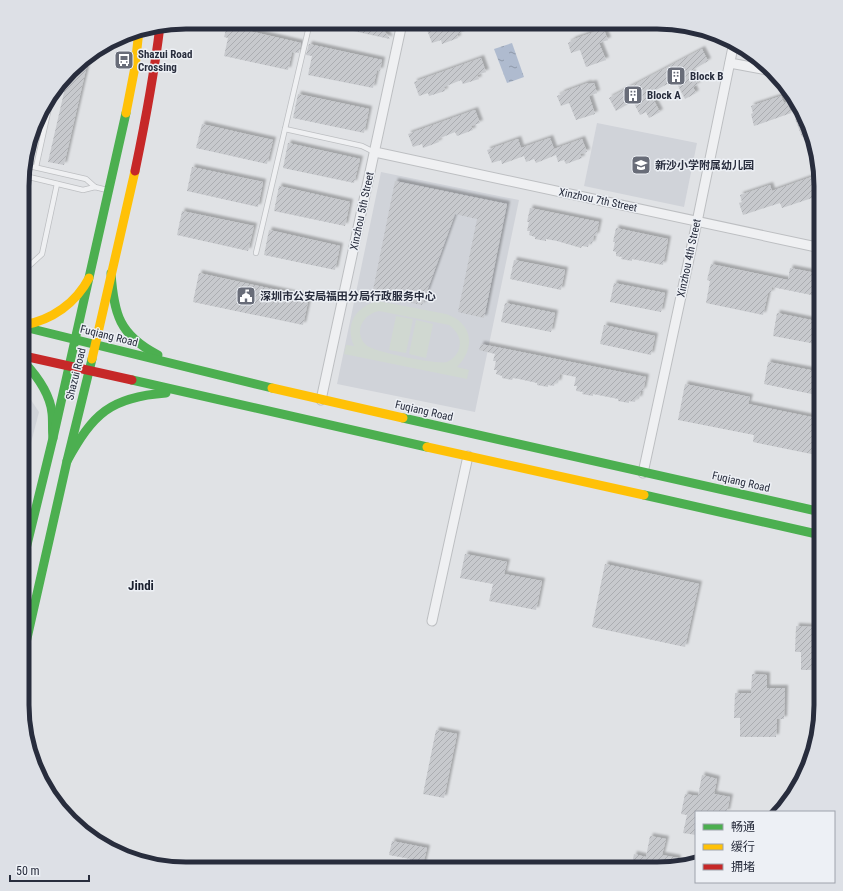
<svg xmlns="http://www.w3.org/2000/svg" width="843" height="891" viewBox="0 0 843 891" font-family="'Roboto Condensed','Noto Sans SC',sans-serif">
	<defs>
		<pattern id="water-ripples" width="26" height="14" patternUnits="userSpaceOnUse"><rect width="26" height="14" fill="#afbbcf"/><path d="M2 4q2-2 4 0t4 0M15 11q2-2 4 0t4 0" fill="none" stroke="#8e98a9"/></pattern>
		<pattern id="building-hatch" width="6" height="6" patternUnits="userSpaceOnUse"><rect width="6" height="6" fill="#c7c9cd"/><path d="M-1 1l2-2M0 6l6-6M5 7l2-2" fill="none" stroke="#abadb1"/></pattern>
		<filter id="shadow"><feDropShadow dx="3" dy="-3" stdDeviation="1" flood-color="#0004"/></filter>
	</defs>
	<rect width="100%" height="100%" fill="#e0e2e5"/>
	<g fill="#d0d3d9">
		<polygon points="597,123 697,143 684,207 584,186"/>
		<polygon points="381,172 519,200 475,412 337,384"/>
		<polygon points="24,396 29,397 39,412 24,470"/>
	</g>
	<g fill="#d0d8d1" fill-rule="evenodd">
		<path d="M378 301 446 314C473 323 476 348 457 367L469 370 467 379 344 354 346 345 354 346C345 324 355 307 378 301ZM379 311 449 325C457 331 462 339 459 349 457 355 452 360 447 362 438 365 373 352 366 345 353 332 363 314 379 311Z"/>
		<polygon points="396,316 413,319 406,353 389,350"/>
		<polygon points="416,320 433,324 426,358 409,354"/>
	</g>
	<polygon fill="url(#water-ripples)" points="512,43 524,77 507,83 494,49"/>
	<g fill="url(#building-hatch)" filter="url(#shadow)">
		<polygon points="331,22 379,23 390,39 330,26"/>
		<polygon points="447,23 484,23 484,24 457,34 458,38 442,44 441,40 432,43 427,30"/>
		<polygon points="227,26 301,43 299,53 292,52 288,70 224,56 228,38 224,37"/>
		<polygon points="599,30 600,31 604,30 608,40 599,43 606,60 586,67 580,50 571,53 568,43 572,41 572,40"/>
		<polygon points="309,44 382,60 380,71 377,70 373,88 308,75 312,56 306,55"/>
		<polygon points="702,49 708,61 691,71 698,84 693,87 696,93 685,99 675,80 650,93 660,112 649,118 646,112 640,115 633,101 616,111 609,98"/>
		<polygon points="89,56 64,165 48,162 68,75 78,63"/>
		<polygon points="481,58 486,72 477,75 479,79 463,84 461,80 444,87 445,91 429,96 428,93 419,96 414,82"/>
		<polygon points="588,83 589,84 594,83 597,93 589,96 595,114 576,120 569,103 561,106 557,96 562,94 561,93"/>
		<polygon points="298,94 369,109 364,133 293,118"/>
		<polygon points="781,96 784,103 787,102 791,113 754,126 751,114 753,113 751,106"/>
		<polygon points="475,110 480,123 471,126 473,130 457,136 455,132 438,139 439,142 423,148 422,144 413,147 408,134"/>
		<polygon points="804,116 812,133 802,137 795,119"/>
		<polygon points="202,124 273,140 267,164 196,148"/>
		<polygon points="550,138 554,149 582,139 587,152 580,154 582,158 566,164 564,160 558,162 556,155 536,163 534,159 526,162 524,156 502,164 501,160 492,163 487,150 518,139 521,148"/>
		<polygon points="288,143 360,159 354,183 283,168"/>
		<polygon points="192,167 263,182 258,207 187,191"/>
		<polygon points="820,174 821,195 782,208 780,203 743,215 739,203 742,202 740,195 770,185 772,191"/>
		<polygon points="395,181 507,204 484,318 458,312 477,219 455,214 422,305 372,295"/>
		<polygon points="279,186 350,202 345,226 274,211"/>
		<polygon points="530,208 599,222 596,236 594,235 592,244 589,243 588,247 582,246 581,248 557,241 546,239 546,241 535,239 535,237 529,235 530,231 527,231 529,222 527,222"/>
		<polygon points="182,211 254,226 248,251 177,235"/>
		<polygon points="616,228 668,239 663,265 632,259 632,261 621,259 622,257 616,256 616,252 613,251 615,242 613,242"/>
		<polygon points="269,230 340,246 335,270 264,255"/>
		<polygon points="514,260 565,270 561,290 510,279"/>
		<polygon points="711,264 788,280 790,268 821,274 821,297 772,287 771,293 768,293 763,315 706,303 710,281 707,280"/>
		<polygon points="199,273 309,297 303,325 193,302"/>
		<polygon points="614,283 665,293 661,312 610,302"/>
		<polygon points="505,303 555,313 551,332 501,322"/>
		<polygon points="777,313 821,322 821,345 773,336"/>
		<polygon points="604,325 655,336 651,355 600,344"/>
		<polygon points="481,344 646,377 643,391 641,390 639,399 636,398 635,402 629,401 629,403 618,401 618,399 593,394 593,396 582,394 583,392 576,391 577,386 574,386 576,377 560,374 558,383 555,382 554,386 548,385 548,387 537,385 537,383 519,379 513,378 512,380 502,378 502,376 496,374 497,370 494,370 496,361 493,361 495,354 479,350"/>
		<polygon points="768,362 821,372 821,396 764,384"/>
		<polygon points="685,384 750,397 748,404 821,419 821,456 753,442 754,435 678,420"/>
		<polygon points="465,554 507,562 504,574 542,581 536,610 489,601 493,584 460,578"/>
		<polygon points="605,564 699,584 685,647 592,627"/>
		<polygon points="813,607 821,607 821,670 801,670 801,652 795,652 796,626 813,627"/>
		<polygon points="752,674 767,675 767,688 785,688 784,719 777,719 776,737 740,737 740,718 734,718 735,693 751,693"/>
		<polygon points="436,730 457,734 444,798 423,794"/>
		<polygon points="702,775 717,779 714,794 730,797 727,812 696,812 696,835 683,833 687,815 681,814 685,794 698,796"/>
		<polygon points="650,836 666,839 662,855 678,858 676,867 668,869 631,869 634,854 646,857"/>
		<polygon points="392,841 427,848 422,869 408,869 410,859 389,855"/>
	</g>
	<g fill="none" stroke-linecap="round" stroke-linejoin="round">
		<g stroke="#bdbfc2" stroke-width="6">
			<g id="lane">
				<polyline points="285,129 362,146 374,152"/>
				<polyline points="25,165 86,179 95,187"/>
				<polyline points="36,167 52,94"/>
				<polyline points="25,176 83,190 95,187 107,190"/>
				<polyline points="256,253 310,22"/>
				<polyline points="25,263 30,265 42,254 57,184"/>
			</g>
		</g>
		<g stroke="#bdbfc2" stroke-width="11">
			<g id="street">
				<polyline points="730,63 767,70"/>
				<polyline points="375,152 821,248"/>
				<polyline points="321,400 402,23"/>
				<polyline points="643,473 697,222 734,42"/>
				<polyline points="432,621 468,456"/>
			</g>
		</g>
		<use href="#lane" stroke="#eff0f2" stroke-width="4.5"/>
		<use href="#street" stroke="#eff0f2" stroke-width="9"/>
		<g stroke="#4caf50" stroke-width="9">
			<path d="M111 273C114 314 119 335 158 355"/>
			<polyline points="24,327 272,388"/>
			<path d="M24 362C37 376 50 393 52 413 53 421 52 430 53 438"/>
			<polyline points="132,380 427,447"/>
			<polyline points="403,418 821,512"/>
			<path d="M67 461C93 414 110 397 166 393"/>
			<polyline points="644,495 821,535"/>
			<polyline points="23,561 53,438 126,113"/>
			<polyline points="23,656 67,461 92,359"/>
		</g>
		<g stroke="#ffc107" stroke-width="9">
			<polyline points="126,113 135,67 139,30"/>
			<path d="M24 325C52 320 76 303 89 278"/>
			<polyline points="92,359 135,171"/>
			<polyline points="272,388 403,418"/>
			<polyline points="427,447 644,495"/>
		</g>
		<g stroke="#c62828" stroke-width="9">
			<path d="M135 171C145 123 154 75 160 26"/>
			<polyline points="24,356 132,380"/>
		</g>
	</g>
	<defs>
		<g id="bus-square" transform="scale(1)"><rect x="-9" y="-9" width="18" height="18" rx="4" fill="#686c78" stroke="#edf0f5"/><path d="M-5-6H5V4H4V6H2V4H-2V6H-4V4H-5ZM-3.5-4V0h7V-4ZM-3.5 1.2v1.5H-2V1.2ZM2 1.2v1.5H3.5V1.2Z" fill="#fff"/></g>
		<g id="building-square" transform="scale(1)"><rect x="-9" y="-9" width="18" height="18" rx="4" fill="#686c78" stroke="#edf0f5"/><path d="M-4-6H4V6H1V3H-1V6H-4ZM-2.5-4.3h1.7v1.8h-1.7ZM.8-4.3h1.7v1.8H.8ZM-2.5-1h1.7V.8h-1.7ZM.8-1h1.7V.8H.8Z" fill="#fff"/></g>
		<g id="school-square" transform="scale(1)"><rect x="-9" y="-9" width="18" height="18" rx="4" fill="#686c78" stroke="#edf0f5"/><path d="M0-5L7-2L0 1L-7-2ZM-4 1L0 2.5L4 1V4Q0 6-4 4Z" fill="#fff"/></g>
		<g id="civic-square" transform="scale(1)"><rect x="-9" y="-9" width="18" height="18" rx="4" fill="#686c78" stroke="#edf0f5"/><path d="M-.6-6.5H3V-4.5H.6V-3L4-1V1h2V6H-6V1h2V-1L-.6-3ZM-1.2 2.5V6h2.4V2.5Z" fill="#fff"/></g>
	</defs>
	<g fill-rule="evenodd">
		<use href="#bus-square" x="124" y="60"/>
		<use href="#building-square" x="676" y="76"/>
		<use href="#building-square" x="633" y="95"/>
		<use href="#school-square" x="641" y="165"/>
		<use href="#civic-square" x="246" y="296"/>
	</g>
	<g text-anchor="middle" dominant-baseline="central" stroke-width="3" stroke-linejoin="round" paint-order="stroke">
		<g font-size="11" font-weight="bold" fill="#282d3d" stroke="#edf0f5" text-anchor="start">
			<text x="138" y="54">Shazui Road<tspan x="138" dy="13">Crossing</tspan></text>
			<text x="690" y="76">Block B</text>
			<text x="647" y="95">Block A</text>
			<text x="655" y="165">新沙小学附属幼儿园</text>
			<text x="260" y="296">深圳市公安局福田分局行政服务中心</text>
		</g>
		<g font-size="11" fill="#282d3d" stroke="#edf0f5">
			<text transform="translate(598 200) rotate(12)">Xinzhou 7th Street</text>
			<text transform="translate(362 211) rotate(-78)">Xinzhou 5th Street</text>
			<text transform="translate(689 258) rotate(-78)">Xinzhou 4th Street</text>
			<text transform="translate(109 336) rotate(14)">Fuqiang Road</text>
			<text transform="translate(76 374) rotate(-76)">Shazui Road</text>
			<text transform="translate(424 411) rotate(13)">Fuqiang Road</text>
			<text transform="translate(741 482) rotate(13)">Fuqiang Road</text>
		</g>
		<g font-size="13" font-weight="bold" fill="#1a1f2e" stroke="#edf0f5">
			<text x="141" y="585">Jindi</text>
		</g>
	</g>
	<path d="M0 0H843V891H0ZM186 29H657A157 157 0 0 1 814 186V705A157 157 0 0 1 657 862H186A157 157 0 0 1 29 705V186A157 157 0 0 1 186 29Z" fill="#dde0e6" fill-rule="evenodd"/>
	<path fill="none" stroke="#282d3d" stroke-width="5" d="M186 29H657A157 157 0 0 1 814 186V705A157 157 0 0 1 657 862H186A157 157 0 0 1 29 705V186A157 157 0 0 1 186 29Z"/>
	<rect x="695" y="811" width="140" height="72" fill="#edf0f5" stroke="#9ea2ab"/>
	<rect x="703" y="824" width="20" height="6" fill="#4caf50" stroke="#9ea2ab"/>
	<text x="731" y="831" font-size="12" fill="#282d3d">畅通</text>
	<rect x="703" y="844" width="20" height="6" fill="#ffc107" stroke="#9ea2ab"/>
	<text x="731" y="851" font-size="12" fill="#282d3d">缓行</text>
	<rect x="703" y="864" width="20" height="6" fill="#c62828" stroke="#9ea2ab"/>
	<text x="731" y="871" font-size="12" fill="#282d3d">拥堵</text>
	<path d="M10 875v6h79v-6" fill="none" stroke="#282d3d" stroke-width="2"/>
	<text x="16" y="875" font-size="12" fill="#282d3d" stroke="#edf0f5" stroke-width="3" paint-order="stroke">50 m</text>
</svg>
